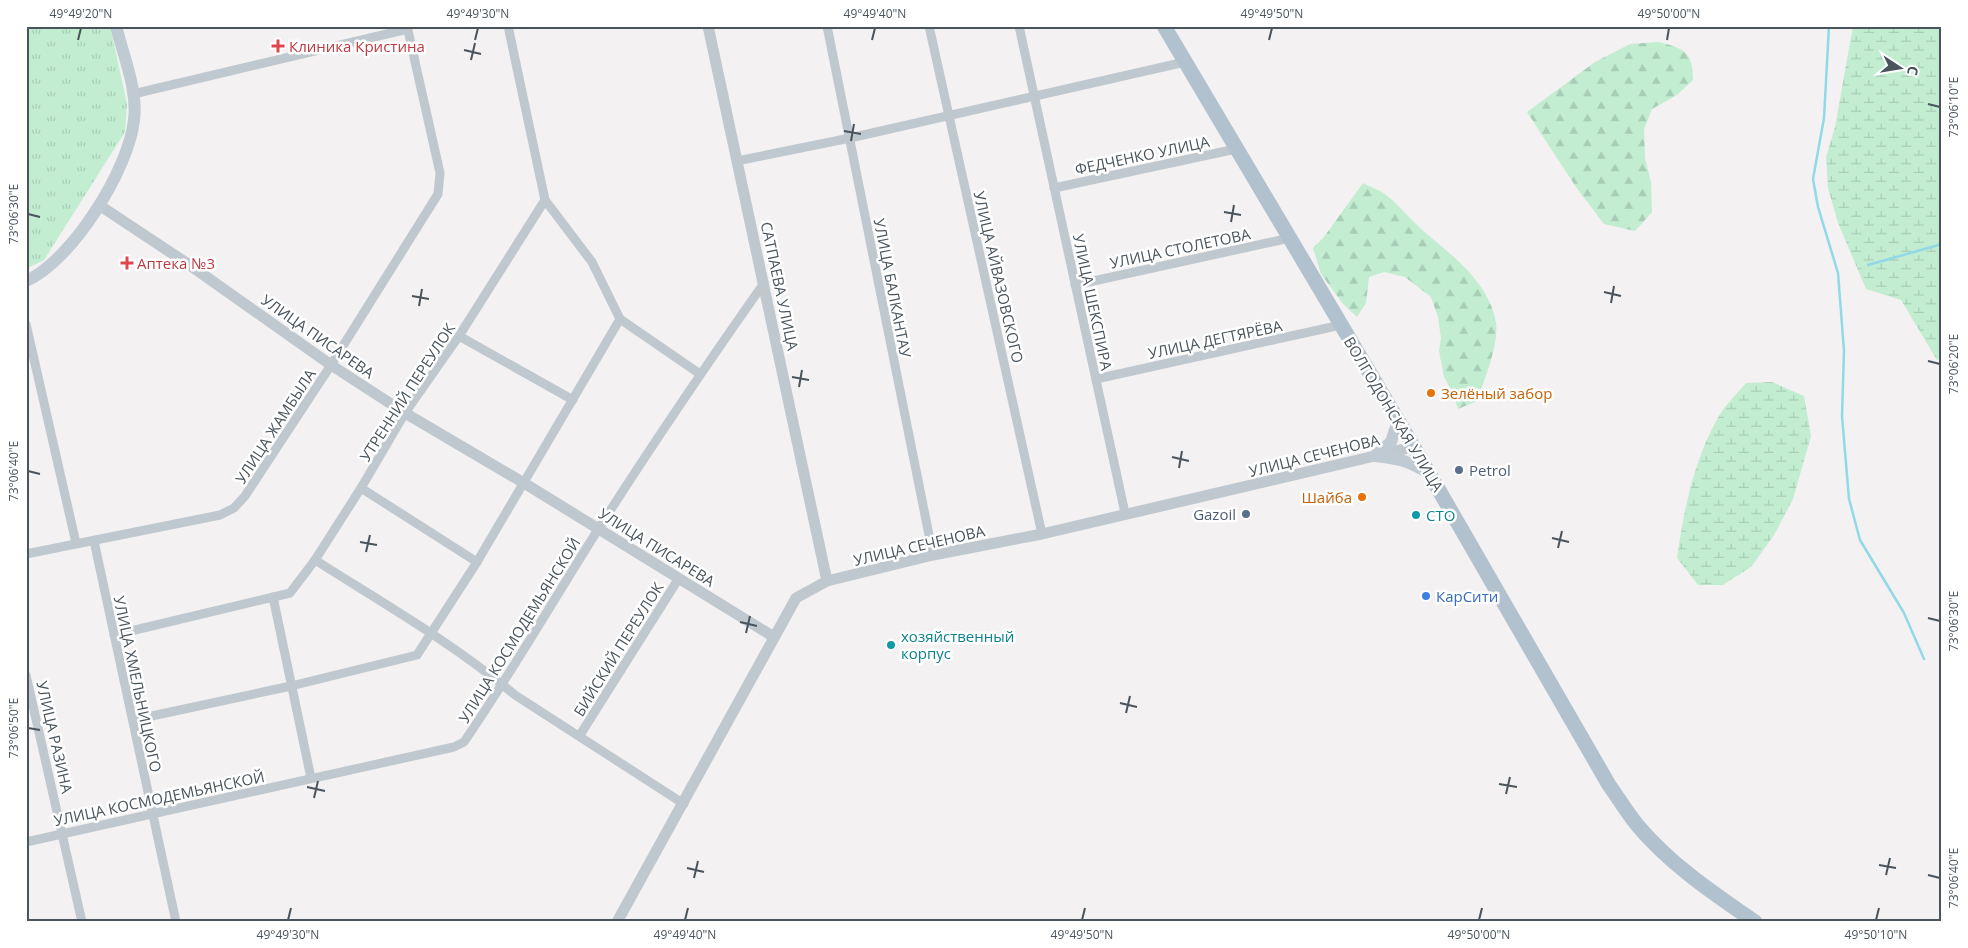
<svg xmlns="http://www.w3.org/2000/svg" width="1968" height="948" viewBox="0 0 1968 948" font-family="'Open Sans',sans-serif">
	<defs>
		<pattern id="grass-tufts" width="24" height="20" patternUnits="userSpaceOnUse" patternTransform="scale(1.25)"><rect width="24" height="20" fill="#c2edd1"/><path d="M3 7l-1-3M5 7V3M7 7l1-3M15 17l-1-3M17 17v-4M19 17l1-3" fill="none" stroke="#a8cdb6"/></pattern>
		<pattern id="forest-firs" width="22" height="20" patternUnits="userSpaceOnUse" patternTransform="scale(1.25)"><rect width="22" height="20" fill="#c2edd1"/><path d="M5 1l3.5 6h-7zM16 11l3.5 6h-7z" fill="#a8cdb6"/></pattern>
		<pattern id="wetland-marsh" width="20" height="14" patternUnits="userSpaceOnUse" patternTransform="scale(1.25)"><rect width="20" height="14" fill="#c2edd1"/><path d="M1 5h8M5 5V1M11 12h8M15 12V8" fill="none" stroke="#a8cdb6"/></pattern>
	</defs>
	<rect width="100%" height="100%" fill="#f3f1f1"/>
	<polygon fill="url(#grass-tufts)" points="26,26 110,26 127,104 125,132 44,260 26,269"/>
	<g fill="url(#forest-firs)">
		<path d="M1658 42C1684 48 1693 52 1693 80L1677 95 1652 109 1644 129 1645 158 1651 182 1652 212 1635 231 1604 224 1576 187 1527 112 1595 62 1630 44Z"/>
		<path d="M1363 183C1370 187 1380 190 1386 195 1398 204 1408 217 1419 227 1449 254 1489 280 1496 323 1499 344 1484 381 1477 401L1458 409 1453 393 1444 377 1439 351 1441 338 1438 317 1431 297 1405 277 1384 272 1369 277 1366 303 1357 317 1343 304 1321 274 1313 248 1324 237Z"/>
	</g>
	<g fill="url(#wetland-marsh)">
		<polygon points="1853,26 1942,26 1942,357 1937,360 1901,300 1866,289 1838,223 1828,188 1826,157 1835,127"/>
		<path d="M1772 382 1804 396 1811 436 1793 499 1774 535 1751 567 1723 585H1698L1677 558C1684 509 1694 459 1719 416 1726 404 1737 394 1746 383Z"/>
	</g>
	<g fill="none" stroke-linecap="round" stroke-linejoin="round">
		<g stroke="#91d9e8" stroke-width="2.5">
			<polyline points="1829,26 1824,118 1813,179 1818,207 1838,273 1844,351 1842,416 1849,499 1860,540 1904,613 1924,659"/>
			<polyline points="1868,265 1942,244"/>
		</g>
		<g stroke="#bfc8ce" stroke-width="9">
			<polyline points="827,26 933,555"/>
			<polyline points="929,26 1042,534"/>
			<polyline points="1019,26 1125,513"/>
			<polyline points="133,94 408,29"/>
			<polyline points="737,161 850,138 1185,62"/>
			<polyline points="1054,188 1236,149"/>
			<polyline points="545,200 592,262 620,319 700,374"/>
			<polyline points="1075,285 1290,238"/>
			<polyline points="26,324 76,543"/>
			<polyline points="459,336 573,400"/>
			<polyline points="1096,379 1341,325"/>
			<polyline points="361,488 477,562"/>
			<polyline points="94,541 176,922"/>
			<polyline points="26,554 220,515 234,508 245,496 331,365 438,194 440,173 407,26"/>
			<path d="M315 560C383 603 453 643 515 695L684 804"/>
			<polyline points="273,597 311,778"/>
			<polyline points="114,635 290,593 315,560 361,488 405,413 459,336 545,200 508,26"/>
			<polyline points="26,675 82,922"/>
			<polyline points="133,720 291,686 417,655 477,562 620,319"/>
			<polyline points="580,735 679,578"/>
			<path d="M26 842 454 747 464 742C512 672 554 599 599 528 652 445 707 364 764 283"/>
		</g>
		<g stroke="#bfc8ce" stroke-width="11">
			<polyline points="708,26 827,581"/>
			<polyline points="99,205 191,266 331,365 405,413 524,483 774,637"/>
			<polyline points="617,922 796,598 827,581 933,555 1042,534 1413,447"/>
		</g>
		<g stroke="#bfcad3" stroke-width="12">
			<path d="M26 281C72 261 129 169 134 120 138 90 123 55 116 26"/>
			<path d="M1375 456C1396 458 1410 461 1428 473"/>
			<polyline points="1375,456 1391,442 1398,421"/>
		</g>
		<path stroke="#b2c1ce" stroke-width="15" d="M1164 26 1429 473 1609 785C1619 799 1628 814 1638 826 1671 865 1713 893 1755 922"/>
	</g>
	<path fill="none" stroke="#49545d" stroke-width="2" d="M78 40 81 28M475 40 478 28M872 40 875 28M1269 40 1272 28M1667 40 1669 28M464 50 481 54M471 60 475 43M1928 104 1940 107M844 131 861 134M851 141 854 124M1224 212 1241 215M28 214 40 217M1231 222 1234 205M1604 292 1621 296M412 296 429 299M1611 303 1614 286M419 306 422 289M1928 361 1940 364M792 377 809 380M799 387 802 370M1172 457 1189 461M1179 468 1182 451M28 471 40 474M1552 538 1569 542M360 542 377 545M1558 548 1562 531M366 552 370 535M1928 618 1940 621M740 622 757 626M746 633 750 616M1120 703 1137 707M1126 713 1130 696M28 728 40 730M1499 784 1517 787M307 787 325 791M1506 794 1510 777M314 798 318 781M1879 865 1896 868M687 868 704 872M1886 875 1890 858M1928 875 1940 878M694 878 698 861M288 920 291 908M685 920 688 908M1082 920 1085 908M1479 920 1482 908M1876 920 1879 908"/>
	<g fill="#e0444e" stroke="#fff" stroke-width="2">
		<path d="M275.5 38.5h5v5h5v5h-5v5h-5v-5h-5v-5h5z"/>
		<path d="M124.5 255.5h5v5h5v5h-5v5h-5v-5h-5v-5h5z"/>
	</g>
	<g fill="#e8710a" stroke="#fff" stroke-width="2">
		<circle cx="1431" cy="393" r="5"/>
		<circle cx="1362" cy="497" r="5"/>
	</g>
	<g fill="#5c6f8a" stroke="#fff" stroke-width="2">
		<circle cx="1459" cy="470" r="5"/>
		<circle cx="1246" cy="514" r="5"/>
	</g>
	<g fill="#0f9aa8" stroke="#fff" stroke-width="2">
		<circle cx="1416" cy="515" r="5"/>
		<circle cx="891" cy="645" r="5"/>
	</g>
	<circle fill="#3f7fe0" stroke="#fff" stroke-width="2" cx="1426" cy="596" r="5"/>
	<g text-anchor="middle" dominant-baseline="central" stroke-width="5" stroke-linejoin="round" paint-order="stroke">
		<g font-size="15" fill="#be3a42" stroke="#fff" text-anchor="start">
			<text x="289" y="46">Клиника Кристина</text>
			<text x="137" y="263">Аптека №3</text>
		</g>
		<g font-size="15" fill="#49545d" stroke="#fff">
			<text transform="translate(1142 155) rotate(-12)">ФЕДЧЕНКО УЛИЦА</text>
			<text transform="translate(1180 248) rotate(-12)">УЛИЦА СТОЛЕТОВА</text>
			<text transform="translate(999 277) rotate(77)">УЛИЦА АЙВАЗОВСКОГО</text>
			<text transform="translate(780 286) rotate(78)">САТПАЕВА УЛИЦА</text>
			<text transform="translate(893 288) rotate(79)">УЛИЦА БАЛКАНТАУ</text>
			<text transform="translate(1093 302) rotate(78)">УЛИЦА ШЕКСПИРА</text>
			<text transform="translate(318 336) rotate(35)">УЛИЦА ПИСАРЕВА</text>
			<text transform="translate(1215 339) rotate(-12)">УЛИЦА ДЕГТЯРЁВА</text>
			<text transform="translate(407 392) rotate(-57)">УТРЕННИЙ ПЕРЕУЛОК</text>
			<text transform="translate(1394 414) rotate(59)">ВОЛГОДОНСКАЯ УЛИЦА</text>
			<text transform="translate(275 426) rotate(-57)">УЛИЦА ЖАМБЫЛА</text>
			<text transform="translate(1314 455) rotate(-14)">УЛИЦА СЕЧЕНОВА</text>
			<text transform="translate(919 545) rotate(-13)">УЛИЦА СЕЧЕНОВА</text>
			<text transform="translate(657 547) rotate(32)">УЛИЦА ПИСАРЕВА</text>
			<text transform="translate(519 630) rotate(-58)">УЛИЦА КОСМОДЕМЬЯНСКОЙ</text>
			<text transform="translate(618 649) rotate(-58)">БИЙСКИЙ ПЕРЕУЛОК</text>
			<text transform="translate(138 684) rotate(78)">УЛИЦА ХМЕЛЬНИЦКОГО</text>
			<text transform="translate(55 737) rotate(77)">УЛИЦА РАЗИНА</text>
			<text transform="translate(159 798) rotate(-12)">УЛИЦА КОСМОДЕМЬЯНСКОЙ</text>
		</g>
		<g font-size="15" fill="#c56008" stroke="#fff" text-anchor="start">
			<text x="1441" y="393">Зелёный забор</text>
			<text x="1352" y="497" text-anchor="end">Шайба</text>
		</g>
		<g font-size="15" fill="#4e5e75" stroke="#fff" text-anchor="start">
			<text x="1469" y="470">Petrol</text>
			<text x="1236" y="514" text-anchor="end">Gazoil</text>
		</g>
		<g font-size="15" fill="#0d838f" stroke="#fff" text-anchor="start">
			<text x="1426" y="515">СТО</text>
			<text x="901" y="636">хозяйственный<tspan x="901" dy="17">корпус</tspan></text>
		</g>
		<g font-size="15" fill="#366cbe" stroke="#fff" text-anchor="start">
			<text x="1436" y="596">КарСити</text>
		</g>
	</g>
	<rect width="1968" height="948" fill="none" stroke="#ffffff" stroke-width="55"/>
	<g transform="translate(1900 68) rotate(102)" stroke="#ffffff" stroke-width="4" paint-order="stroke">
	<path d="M0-4L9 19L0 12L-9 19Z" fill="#49545d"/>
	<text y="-8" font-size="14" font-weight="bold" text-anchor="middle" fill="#49545d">С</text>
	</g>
	<rect x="28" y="28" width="1912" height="892" fill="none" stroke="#49545d" stroke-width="2"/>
	<g font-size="12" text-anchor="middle" fill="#49545d">
		<text x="81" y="18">49°49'20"N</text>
		<text x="478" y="18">49°49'30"N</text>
		<text x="875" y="18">49°49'40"N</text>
		<text x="1272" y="18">49°49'50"N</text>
		<text x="1669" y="18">49°50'00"N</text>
		<text transform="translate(1954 107) rotate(-90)" y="4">73°06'10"E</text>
		<text transform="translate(14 214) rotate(-90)" y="4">73°06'30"E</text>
		<text transform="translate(1954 364) rotate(-90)" y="4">73°06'20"E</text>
		<text transform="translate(14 471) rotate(-90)" y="4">73°06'40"E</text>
		<text transform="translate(1954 621) rotate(-90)" y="4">73°06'30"E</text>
		<text transform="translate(14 728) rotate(-90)" y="4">73°06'50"E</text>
		<text transform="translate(1954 878) rotate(-90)" y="4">73°06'40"E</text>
		<text x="288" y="939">49°49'30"N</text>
		<text x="685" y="939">49°49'40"N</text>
		<text x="1082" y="939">49°49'50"N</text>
		<text x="1479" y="939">49°50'00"N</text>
		<text x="1876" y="939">49°50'10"N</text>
	</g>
</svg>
